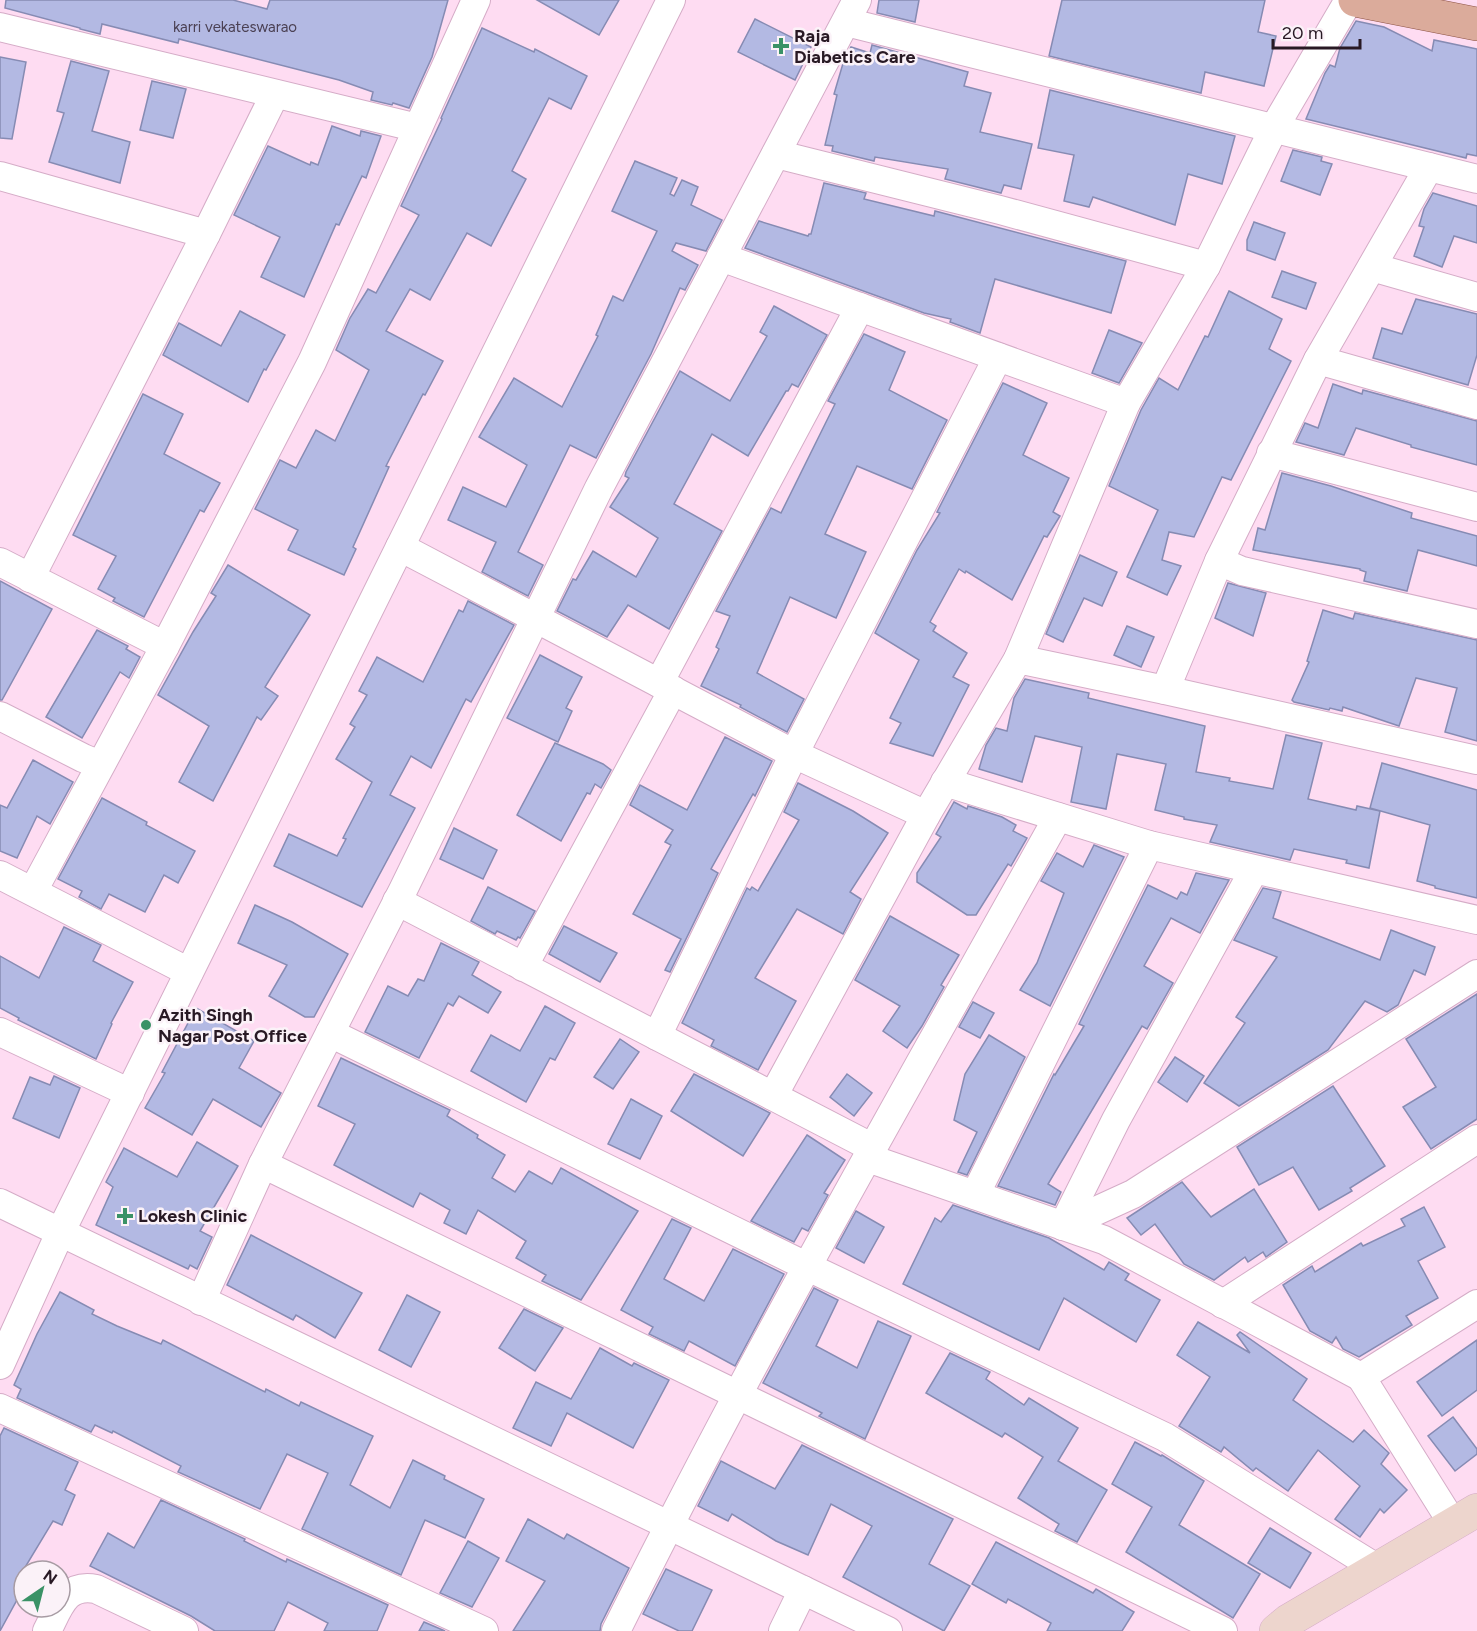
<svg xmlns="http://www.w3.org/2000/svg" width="1477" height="1631" viewBox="0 0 1477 1631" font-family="Figtree,sans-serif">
	<rect width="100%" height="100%" fill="#fedcf2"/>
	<g fill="#b3b9e3" stroke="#868bb3" stroke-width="1.5">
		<polygon points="6,0 233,0 267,9 270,0 448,0 432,57 409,108 393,103 392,105 371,100 373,92 339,80 179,39 178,43 102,24 100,34 80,29 80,28 5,8"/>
		<polygon points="537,0 619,0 599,35"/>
		<polygon points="879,0 919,0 915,22 877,13"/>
		<polygon points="1062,0 1265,0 1258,32 1276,36 1264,86 1205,72 1201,93 1049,56"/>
		<polygon points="755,19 811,47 795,80 738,52"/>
		<polygon points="1356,21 1384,27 1432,51 1434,40 1477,49 1477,156 1467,154 1466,158 1306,119 1325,73 1330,65 1335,67 1340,48"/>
		<polygon points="482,28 534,52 535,49 587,76 571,109 549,98 512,171 526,179 491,246 467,233 430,300 410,289 386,331 443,361 425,395 423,394 386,466 389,467 353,547 356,549 344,575 288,550 298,530 255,509 280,460 296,468 316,430 335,441 369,370 336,350 350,318 368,289 376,293 419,215 401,206 442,119 441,118"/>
		<polygon points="872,45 968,72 964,86 991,93 980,132 1032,144 1021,189 1004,185 1001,193 945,179 948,169 875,157 874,161 832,151 833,146 825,145 837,95 834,94 844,60 851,47 870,53"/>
		<polygon points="0,57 26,62 12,139 0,138"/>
		<polygon points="71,61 109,71 92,131 130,142 120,183 49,162 64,113 57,111"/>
		<polygon points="152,81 186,89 173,138 140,130"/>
		<polygon points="1050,90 1235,136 1222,184 1188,174 1175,225 1093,197 1089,207 1064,201 1074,155 1038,148"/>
		<polygon points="332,126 360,136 361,131 381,136 366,178 362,176 339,225 336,224 304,297 261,277 280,237 234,215 268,146 310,165 311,162 318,165"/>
		<polygon points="1293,150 1322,157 1321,161 1332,164 1320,195 1281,181"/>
		<polygon points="635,161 677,178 670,194 674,196 682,180 698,187 691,205 722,220 706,251 676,243 672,251 698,265 685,290 680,288 651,354 596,458 570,445 518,552 543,565 528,596 482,572 496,542 448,520 463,487 506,507 527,465 479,437 514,378 562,407 598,336 596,335 613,296 623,301 657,231 612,211"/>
		<polygon points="824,183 866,193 864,199 934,216 935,211 1126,261 1111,313 995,279 980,333 950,322 951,319 924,313 745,248 759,221 808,236 809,234 811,234"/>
		<polygon points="1433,193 1477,206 1477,243 1454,236 1442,267 1414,256 1424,227 1419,226 1424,209"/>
		<polygon points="1254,222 1285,233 1275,260 1247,250 1247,240"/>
		<polygon points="1282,271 1316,283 1306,309 1272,297"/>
		<polygon points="1229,291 1282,319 1269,349 1291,361 1231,480 1222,477 1194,537 1169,532 1162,560 1181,566 1167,595 1127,577 1158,510 1109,486 1141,410 1159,378 1178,390 1205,336 1208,337"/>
		<polygon points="1416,299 1477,314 1477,355 1468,385 1373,358 1382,328 1402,334"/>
		<polygon points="774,306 827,335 798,387 792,384 788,391 786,391 748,456 712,434 674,504 722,531 669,629 628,605 607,637 557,611 573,579 576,580 593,551 636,577 658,538 610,507 629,478 625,476 626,472 680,371 730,401 767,336 760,332"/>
		<polygon points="240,311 285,335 266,370 264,369 248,402 163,355 179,323 221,346"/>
		<polygon points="1109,330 1142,343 1119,383 1092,373"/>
		<polygon points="864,334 905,352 889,390 947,420 912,489 857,466 825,534 866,552 836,618 790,597 757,673 804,699 787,732 740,707 741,705 701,686 719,649 716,647 730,616 716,611 771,508 781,513 835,404 828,401"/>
		<polygon points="1003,383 1047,403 1023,455 1069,478 1053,512 1060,516 1047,537 1044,536 1012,600 966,571 965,573 959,569 930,622 936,626 933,631 967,653 953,677 969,685 933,756 890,743 901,723 890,718 919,660 875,633 917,550 940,513 937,512"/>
		<polygon points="1333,384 1362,394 1363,390 1477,421 1477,465 1411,447 1411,445 1356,428 1344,455 1296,442 1305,423 1318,428"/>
		<polygon points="143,394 183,414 164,454 220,483 204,512 200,510 144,617 113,601 115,598 98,589 116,556 73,535"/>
		<polygon points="1282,473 1331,486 1412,513 1411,518 1477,536 1477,566 1418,550 1407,591 1364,581 1366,572 1360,570 1360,569 1253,550 1258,528 1265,530"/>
		<polygon points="1080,555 1117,572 1102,606 1084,598 1063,642 1046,634"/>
		<polygon points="228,565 310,615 265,687 278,696 261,720 257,717 213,801 179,782 209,726 158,695 193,632 216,596 211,593"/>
		<polygon points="0,581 52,609 2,700 0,700"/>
		<polygon points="1228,583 1266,593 1253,636 1215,618"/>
		<polygon points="468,601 514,625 471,702 466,699 431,768 411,756 390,795 415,808 362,907 274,866 289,834 337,856 346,839 343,838 372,782 336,759 355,727 350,724 367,695 359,691 377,657 423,682 459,610 463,612"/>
		<polygon points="1323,610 1353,619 1355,613 1477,640 1477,741 1445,732 1457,688 1416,678 1399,726 1343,707 1342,711 1330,708 1329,710 1294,702 1292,700 1309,662 1307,661"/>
		<polygon points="1127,626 1154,637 1141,667 1114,655"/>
		<polygon points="97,630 128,646 126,649 140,657 129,678 120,672 82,738 46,717"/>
		<polygon points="540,655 582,677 566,708 572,711 558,742 507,718"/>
		<polygon points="1025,679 1089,693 1088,698 1205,726 1196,772 1230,778 1229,781 1273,789 1286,735 1322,743 1308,799 1356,810 1357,806 1380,811 1369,868 1346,863 1347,860 1294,849 1290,860 1210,842 1217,825 1184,819 1184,817 1155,810 1166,764 1117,754 1106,809 1071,802 1082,747 1035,736 1022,782 979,769 986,745 996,728 1007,731 1014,698"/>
		<polygon points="725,737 772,761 755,796 753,794 711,869 718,873 670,972 665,970 681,939 633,914 671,845 665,842 673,830 630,805 640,785 687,810"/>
		<polygon points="555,743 603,764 611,770 601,788 595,784 590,794 587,793 561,841 517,815"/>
		<polygon points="33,760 73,782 50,824 37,816 17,858 0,851 0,805 7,808"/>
		<polygon points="1382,763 1477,790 1477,898 1435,888 1435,886 1417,881 1430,825 1370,808"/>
		<polygon points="798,783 853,811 888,833 850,892 861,899 843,934 797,909 755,978 796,1001 758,1070 711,1046 714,1040 682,1023 747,888 750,890 752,887 758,891 799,820 784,812"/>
		<polygon points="102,798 147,822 146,825 195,851 178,883 164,875 145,912 109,894 101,909 79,897 82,891 58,879"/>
		<polygon points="954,802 967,809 968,806 1002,817 1016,825 1013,831 1027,838 1011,866 1008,864 976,915 967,915 917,882 917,873 941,837 936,834"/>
		<polygon points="454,828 497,850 483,879 440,859"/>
		<polygon points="1094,845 1124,857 1050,1006 1020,990 1037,963 1064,893 1041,881 1057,853 1083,867"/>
		<polygon points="1196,873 1229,880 1200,933 1171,918 1144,966 1173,983 1147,1029 1142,1026 1048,1184 1061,1192 1055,1205 998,1186 1054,1074 1055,1075 1084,1026 1079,1024 1148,885 1177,899 1181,892 1187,895"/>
		<polygon points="488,887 535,911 520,938 518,937 516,940 497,931 495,934 471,921"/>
		<polygon points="1263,888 1281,892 1273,918 1380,960 1391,930 1435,947 1425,975 1414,970 1398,1005 1387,1012 1365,1001 1328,1050 1239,1106 1204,1083 1245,1023 1236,1017 1277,957 1234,940"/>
		<polygon points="255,905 292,922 348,954 314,1017 305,1017 269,996 287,965 238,943"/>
		<polygon points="890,916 959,955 941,985 944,987 922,1026 907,1048 883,1031 900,1006 855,980"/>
		<polygon points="564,926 617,953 600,982 549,954"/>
		<polygon points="64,927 101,945 93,961 133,982 111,1023 112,1024 96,1059 18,1020 19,1018 0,1008 0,956 39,978"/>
		<polygon points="441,943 479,962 472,975 501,992 488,1013 459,996 453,1006 448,1003 419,1058 365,1032 388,986 408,996 418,979 424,981"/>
		<polygon points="1477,994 1477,1119 1431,1149 1403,1107 1436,1087 1406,1039"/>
		<polygon points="973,1002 994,1013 980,1038 959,1027"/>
		<polygon points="545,1006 575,1023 555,1060 550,1058 526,1102 471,1071 491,1035 520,1051"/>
		<polygon points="196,1008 254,1041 239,1068 281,1093 261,1127 213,1099 192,1135 145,1108 165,1073 162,1072"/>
		<polygon points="989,1035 1025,1057 967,1175 958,1172 977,1132 954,1120 965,1074"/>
		<polygon points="620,1039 639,1052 613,1089 594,1077"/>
		<polygon points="1175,1057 1204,1076 1187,1102 1158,1082"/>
		<polygon points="341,1058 450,1110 447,1116 478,1135 477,1138 505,1155 492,1178 515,1192 529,1171 552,1184 561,1168 638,1211 581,1300 542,1281 546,1275 516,1258 526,1241 478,1210 466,1234 444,1223 450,1210 420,1193 413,1207 334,1165 355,1124 318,1106"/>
		<polygon points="694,1074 770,1113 743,1156 671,1111"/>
		<polygon points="847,1074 872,1093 854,1116 830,1097"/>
		<polygon points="54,1076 80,1088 59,1138 13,1118 30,1077 50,1085"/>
		<polygon points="1333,1086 1385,1166 1350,1188 1352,1191 1319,1210 1293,1167 1259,1185 1237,1147"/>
		<polygon points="631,1099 662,1116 640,1159 608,1144"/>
		<polygon points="807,1135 845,1160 824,1193 828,1195 808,1231 802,1228 794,1242 751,1221"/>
		<polygon points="197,1142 238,1166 200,1231 212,1237 197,1269 190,1265 188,1269 96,1225 113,1187 106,1182 124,1148 177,1177"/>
		<polygon points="1182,1182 1211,1217 1254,1189 1287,1242 1266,1257 1263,1252 1248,1262 1245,1257 1214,1280 1184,1264 1155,1224 1141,1235 1127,1218"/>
		<polygon points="953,1205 1049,1238 1104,1270 1109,1262 1129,1274 1125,1280 1160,1300 1136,1342 1064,1298 1039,1350 903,1284 935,1218 941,1222"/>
		<polygon points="1424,1207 1445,1247 1418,1261 1438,1298 1406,1316 1412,1325 1359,1357 1343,1349 1336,1337 1332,1343 1310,1331 1283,1285 1312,1266 1315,1272 1361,1243 1363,1246 1405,1226 1401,1219"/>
		<polygon points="856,1211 884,1227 864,1263 836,1248"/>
		<polygon points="672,1219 691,1228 664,1279 704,1301 733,1249 784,1274 735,1366 689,1341 684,1351 649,1334 653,1327 621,1310"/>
		<polygon points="251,1235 362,1293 335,1338 296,1315 293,1320 227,1285"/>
		<polygon points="814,1288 838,1300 816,1346 857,1368 878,1321 911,1336 865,1439 819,1416 822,1413 763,1383"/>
		<polygon points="60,1292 94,1310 92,1314 117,1326 161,1344 163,1340 265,1392 266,1389 299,1406 301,1402 373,1436 350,1485 390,1508 413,1460 445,1476 444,1479 484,1499 465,1538 425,1520 401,1575 302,1529 328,1473 287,1454 260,1509 178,1472 181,1466 113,1431 112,1433 95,1425 91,1432 17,1398 21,1389 14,1385 37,1334"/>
		<polygon points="407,1295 440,1312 411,1367 379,1350"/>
		<polygon points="524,1309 563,1328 535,1371 499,1348"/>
		<polygon points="1198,1322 1250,1353 1237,1335 1240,1332 1307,1379 1293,1400 1353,1442 1364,1430 1389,1453 1381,1464 1407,1490 1384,1513 1380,1509 1360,1537 1335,1519 1360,1486 1318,1450 1288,1491 1256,1468 1253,1471 1224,1447 1221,1452 1179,1426 1210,1377 1177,1355"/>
		<polygon points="1477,1340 1477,1390 1442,1416 1417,1382"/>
		<polygon points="600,1348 632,1366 634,1363 669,1380 633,1448 567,1413 551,1446 513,1428 536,1382 571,1399"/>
		<polygon points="950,1353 990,1372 986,1379 1024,1405 1029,1398 1078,1428 1058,1461 1107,1490 1077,1542 1055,1531 1059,1524 1018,1498 1043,1457 1005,1433 1002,1437 926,1393"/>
		<polygon points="1453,1417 1477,1449 1477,1454 1455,1471 1428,1436"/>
		<polygon points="4,1428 78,1462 65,1490 75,1495 62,1525 53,1521 24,1569 24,1587 0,1631 0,1436"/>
		<polygon points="1135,1442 1161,1456 1162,1455 1204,1481 1179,1525 1260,1574 1233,1618 1126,1552 1152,1507 1112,1484"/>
		<polygon points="802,1445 953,1519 929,1564 970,1586 944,1631 843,1577 872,1526 831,1504 808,1555 776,1541 732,1514 728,1521 698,1506 721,1461 775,1489"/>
		<polygon points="161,1500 245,1539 244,1541 286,1562 287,1559 388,1605 377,1631 324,1631 328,1623 288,1602 274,1631 215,1631 191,1616 90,1566 108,1533 134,1548"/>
		<polygon points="528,1519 564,1539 567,1534 629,1568 601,1624 600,1631 513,1631 545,1581 506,1561"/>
		<polygon points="1270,1528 1311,1553 1290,1588 1248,1563"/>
		<polygon points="468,1541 499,1558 472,1607 440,1593"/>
		<polygon points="996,1542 1093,1593 1096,1589 1134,1612 1122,1631 1047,1631 1051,1623 1008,1599 1006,1603 972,1584"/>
		<polygon points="666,1569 712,1590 692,1631 679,1631 643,1614"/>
		<polygon points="424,1622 445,1631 419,1631"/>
	</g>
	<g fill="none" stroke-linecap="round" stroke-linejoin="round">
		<g stroke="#d5acc7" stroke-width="30">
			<g id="street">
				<polyline points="846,22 1477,179"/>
				<polyline points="0,27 418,128"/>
				<polyline points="776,154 1000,210 1206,266"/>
				<polyline points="1429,167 1318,360 1477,405"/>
				<polyline points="0,176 206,234 275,94"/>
				<polyline points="721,257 1126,403 1206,266 1274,128 1349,0"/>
				<polyline points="1372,267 1477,297"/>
				<polyline points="1271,453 1477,507"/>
				<polyline points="400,547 794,754 926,815"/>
				<polyline points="1219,561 1242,571 1477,624"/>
				<polyline points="0,562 165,646 312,362 476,0"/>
				<polyline points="30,578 206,234"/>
				<polyline points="1018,659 1126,403"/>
				<polyline points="659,683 860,307"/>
				<polyline points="1165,690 1219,561 1318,360"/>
				<polyline points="0,716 83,758 100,765"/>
				<polyline points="945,782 1149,845 1477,920"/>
				<polyline points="0,875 189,972"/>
				<polyline points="33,891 165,646"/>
				<polyline points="397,901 873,1148"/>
				<polyline points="523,967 673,690"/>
				<polyline points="0,1032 130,1093"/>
				<polyline points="330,1033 808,1267 1165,1437 1378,1569"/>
				<polyline points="657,1036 794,754 998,357"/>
				<polyline points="773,1096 926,815 1018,659 1165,690 1477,760"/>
				<polyline points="868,1158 1104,1240 1361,1377"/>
				<polyline points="263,1164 1223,1631"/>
				<polyline points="975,1195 1149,845"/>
				<polyline points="0,1203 888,1631"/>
				<polyline points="1063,1226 1133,1194 1477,974"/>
				<polyline points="1063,1226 1116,1120 1254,870"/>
				<polyline points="201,1301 263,1164 403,890 599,488 857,0"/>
				<polyline points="1223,1304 1477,1139"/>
				<polyline points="0,1365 60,1233 671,0"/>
				<polyline points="0,1408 484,1631"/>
				<polyline points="1453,1524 1361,1377 1477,1304"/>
				<path d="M47 1631C59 1608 65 1583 96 1589L184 1631"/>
				<path d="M616 1631C753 1354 908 1086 1058 817"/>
				<polyline points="783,1631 803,1590"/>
			</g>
		</g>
		<g stroke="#d5acc7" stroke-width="34">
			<polyline id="secondary" points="1276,1631 1288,1621 1477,1510"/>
		</g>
		<g stroke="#8d5446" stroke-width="34">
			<polyline id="primary" points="1355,0 1477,24"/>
		</g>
		<use href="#street" stroke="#fff" stroke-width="28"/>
		<use href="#secondary" stroke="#edd5cd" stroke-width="33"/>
		<use href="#primary" stroke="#dbab9b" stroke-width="33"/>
	</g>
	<g fill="#3a9266" stroke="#fbf2f8" stroke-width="2">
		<path d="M778 37h6v6h6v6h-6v6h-6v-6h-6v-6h6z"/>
		<circle cx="146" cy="1025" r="6"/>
		<path d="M122 1207h6v6h6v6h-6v6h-6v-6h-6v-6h6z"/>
	</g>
	<g text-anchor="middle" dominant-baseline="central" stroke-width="5" stroke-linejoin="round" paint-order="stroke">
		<g font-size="15" fill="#4b4154">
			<text x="235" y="27">karri vekateswarao</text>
		</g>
		<g font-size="18" font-weight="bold" fill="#281924" stroke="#fbf2f8" text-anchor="start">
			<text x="794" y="36">Raja<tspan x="794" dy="21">Diabetics Care</tspan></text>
			<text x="158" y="1015">Azith Singh<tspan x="158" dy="21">Nagar Post Office</tspan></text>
			<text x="138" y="1216">Lokesh Clinic</text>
		</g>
	</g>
	<g transform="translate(42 1589) rotate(35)"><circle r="28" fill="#fbf2f8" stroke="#a79ba3" stroke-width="1.5"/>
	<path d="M0-4.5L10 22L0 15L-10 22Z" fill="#3a9266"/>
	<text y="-9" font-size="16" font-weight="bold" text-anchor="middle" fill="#281924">N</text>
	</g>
	<path d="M1273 39v9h87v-9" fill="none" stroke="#281924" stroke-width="3"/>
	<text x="1282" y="39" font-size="18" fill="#281924" stroke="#fbf2f8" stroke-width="4.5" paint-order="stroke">20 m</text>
</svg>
